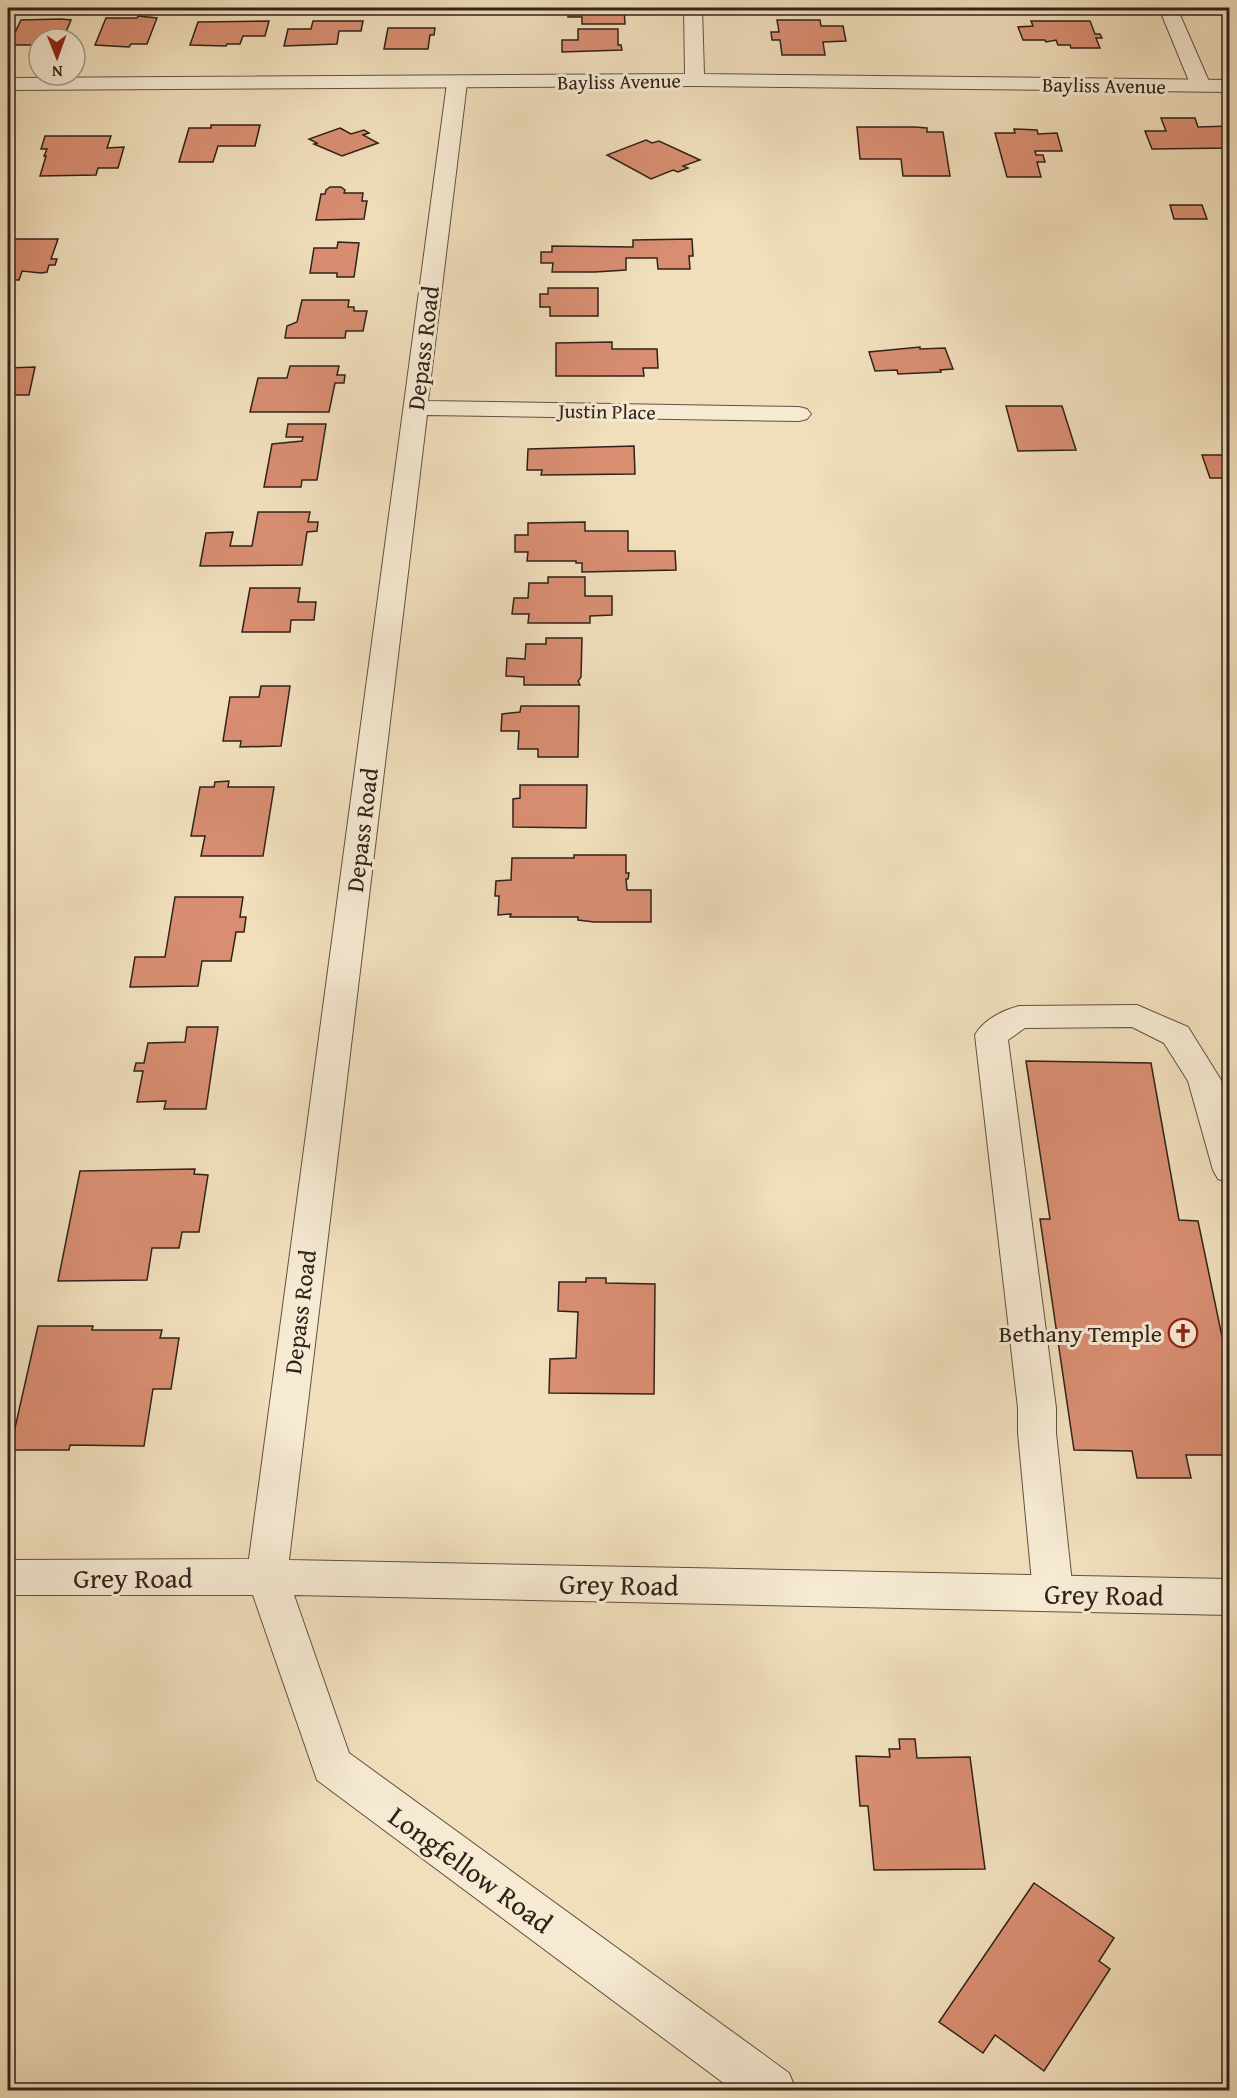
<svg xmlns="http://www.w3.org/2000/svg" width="1237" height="2098" viewBox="0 0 1237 2098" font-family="'Gentium Book Plus',serif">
	<rect width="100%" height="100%" fill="#f1dfbc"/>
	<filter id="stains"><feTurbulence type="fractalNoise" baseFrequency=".00333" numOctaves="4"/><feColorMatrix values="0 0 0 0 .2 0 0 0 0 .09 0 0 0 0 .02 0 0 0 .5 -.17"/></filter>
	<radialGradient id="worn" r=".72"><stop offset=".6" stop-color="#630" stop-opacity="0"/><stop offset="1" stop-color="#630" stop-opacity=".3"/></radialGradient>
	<g fill="#d98e72" stroke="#30221a" stroke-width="1.5">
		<polygon points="568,8 624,8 625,24 582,24 582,17 568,17"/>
		<polygon points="138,16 157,18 147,44 131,44 129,47 95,45 106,18 137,18"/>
		<polygon points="61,19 71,20 63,39 39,39 39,45 9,45 21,20"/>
		<polygon points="777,20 820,20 821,26 843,26 846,41 823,42 825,55 782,55 780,40 772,40 771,32 779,32"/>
		<polygon points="269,21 265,36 243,36 240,44 227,44 226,46 190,45 198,22"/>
		<polygon points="313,21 363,21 361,31 339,31 337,44 284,46 288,29 311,29"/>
		<polygon points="1031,21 1090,21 1095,34 1100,34 1102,38 1096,38 1100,48 1071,48 1070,45 1058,45 1056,40 1046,42 1045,40 1023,40 1018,27 1033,26"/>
		<polygon points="388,28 435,28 434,35 430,35 428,49 384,49"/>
		<polygon points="578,29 618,29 618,45 621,45 622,50 562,52 562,40 578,40"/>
		<polygon points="1161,118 1195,118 1198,127 1230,126 1230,148 1152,149 1145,131 1166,131"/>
		<polygon points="211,125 260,125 255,146 218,146 213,162 179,162 189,128 211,128"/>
		<polygon points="857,127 915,127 927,128 927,132 943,132 950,176 903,176 901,159 860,159"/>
		<polygon points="340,128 351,134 364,130 369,133 363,135 378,143 342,156 314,144 317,143 309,139"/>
		<polygon points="1014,129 1037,130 1038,134 1057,133 1062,151 1035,151 1036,155 1043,155 1045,162 1037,162 1041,177 1007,177 995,133 1015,133"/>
		<polygon points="45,136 111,136 107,148 124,147 118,168 98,168 96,175 40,176 46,156 44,156 47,149 41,149"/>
		<polygon points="646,140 652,143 659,141 700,160 683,166 688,168 678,172 673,170 651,179 607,155"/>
		<polygon points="330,187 341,187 345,190 344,193 363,193 362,201 367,201 364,219 316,220 321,194 325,194 326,190"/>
		<polygon points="1170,205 1202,205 1207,219 1174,219"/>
		<polygon points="8,239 58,239 51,259 57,259 55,265 49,265 47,272 41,273 22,271 19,280 8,280"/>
		<polygon points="692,239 693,256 689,256 690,269 658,269 657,258 626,258 626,270 595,272 552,272 553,263 541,263 541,252 552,252 552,246 633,247 633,240"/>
		<polygon points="338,242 359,243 354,277 337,277 337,273 310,273 314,248 337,248"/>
		<polygon points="548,288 598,288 598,316 550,316 550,307 540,307 540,294 548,294"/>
		<polygon points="302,300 349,300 348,307 354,307 354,311 367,311 363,331 346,331 345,338 285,338 287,326 297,322"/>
		<polygon points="612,342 612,349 657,349 658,368 643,368 644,376 556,376 556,343"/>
		<polygon points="920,347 920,349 945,348 953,369 940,370 941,372 898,374 897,370 875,371 869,352"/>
		<polygon points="290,366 339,366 337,375 345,375 344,383 335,383 329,412 250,412 258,378 287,378"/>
		<polygon points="35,367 29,395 8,395 8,368"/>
		<polygon points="1006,406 1062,406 1076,450 1018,451"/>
		<polygon points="288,424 326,424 317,480 302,480 301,487 264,487 272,444 302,441 303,437 286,437"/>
		<polygon points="634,446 635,474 541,475 542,470 527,470 528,449"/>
		<polygon points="1202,455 1230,455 1230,478 1210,478"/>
		<polygon points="258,512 310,512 308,522 318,522 317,531 307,532 302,565 200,566 206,533 233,532 230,546 252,546"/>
		<polygon points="585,522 585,531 628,531 628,551 675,551 676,570 582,572 582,563 576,563 576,561 527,561 528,552 515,552 515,535 528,535 528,523"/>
		<polygon points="548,577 585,577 585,596 612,596 612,615 590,616 590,623 528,623 529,614 512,614 514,598 528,598 529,583 548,583"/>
		<polygon points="250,588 300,588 298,602 316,602 314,620 291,620 290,632 242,632"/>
		<polygon points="546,638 582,638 581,677 578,681 580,685 524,685 524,677 506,676 507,658 525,659 526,644 546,644"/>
		<polygon points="261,686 290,686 281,746 240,747 241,741 223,741 230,697 259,697"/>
		<polygon points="521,706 579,706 578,757 538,757 538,749 518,749 519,731 501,731 502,714 520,712"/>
		<polygon points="229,781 228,787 274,787 263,856 201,856 205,836 191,836 200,787 214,787 215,782"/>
		<polygon points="520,785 587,785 586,828 513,827 513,799 520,798"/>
		<polygon points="574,855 626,855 626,873 629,873 628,879 626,879 627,890 651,890 651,922 594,922 578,920 578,917 510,917 511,914 498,915 499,896 495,896 496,881 511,880 512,858 574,858"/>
		<polygon points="175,897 243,897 240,917 246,917 244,932 236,932 231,961 202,961 198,986 130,987 135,957 165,957"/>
		<polygon points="187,1027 218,1027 206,1109 164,1109 166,1101 137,1102 143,1071 134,1071 136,1063 144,1063 148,1043 185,1042"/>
		<polygon points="1026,1061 1151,1063 1179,1220 1198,1221 1230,1375 1230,1455 1186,1455 1191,1478 1137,1478 1132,1451 1074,1450 1040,1219 1050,1219"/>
		<polygon points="195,1169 194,1174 208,1175 199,1232 182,1232 179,1248 152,1248 147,1280 58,1281 80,1171"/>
		<polygon points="586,1278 606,1278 606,1283 655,1284 654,1394 549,1393 550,1359 576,1358 578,1312 558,1311 559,1282 586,1282"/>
		<polygon points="38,1326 93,1326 92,1330 162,1330 160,1338 179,1338 171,1389 153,1389 144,1446 70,1445 69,1450 10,1450"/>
		<polygon points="899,1739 915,1739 917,1758 970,1757 985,1869 874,1870 868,1806 860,1806 856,1756 890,1757 889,1749 900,1749"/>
		<polygon points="1034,1883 1114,1938 1099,1961 1110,1969 1044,2071 995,2035 983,2053 939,2022"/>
	</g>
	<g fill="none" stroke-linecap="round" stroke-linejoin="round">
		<g stroke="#605142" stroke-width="2">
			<path id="service" d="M1137 1005 1188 1027 1221 1080 1230 1110V1183L1218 1179 1213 1170 1188 1081 1164 1043 1132 1027 1025 1028 1008 1040 1056 1408V1433L1073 1593 1067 1606 1053 1611 1039 1606 1033 1593 1018 1433V1408L975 1035C983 1020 1003 1010 1019 1006Z"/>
		</g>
		<g stroke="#605142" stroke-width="2">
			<g id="minor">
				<polygon points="1159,8 1177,8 1211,86 1208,90 1194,90 1191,86"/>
				<polygon points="457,77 464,79 467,83 428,401 799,407 807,409 811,414 807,419 799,421 427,415 289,1560 1230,1579 1230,1615 294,1595 349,1753 789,2073 796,2090 733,2090 317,1780 253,1595 8,1595 8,1560 249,1559 447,83 450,79"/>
			</g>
		</g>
		<g stroke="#605142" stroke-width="2">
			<polygon id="tertiary" points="684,8 702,8 704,74 1230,80 1230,92 695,86 8,90 8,78 685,74"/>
		</g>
		<use href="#service" fill="#f6ead3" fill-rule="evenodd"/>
		<use href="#minor" fill="#f6ead3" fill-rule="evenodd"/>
		<use href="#tertiary" fill="#f6ead3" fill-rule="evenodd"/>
	</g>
	<defs>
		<g id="church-ring" transform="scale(1.5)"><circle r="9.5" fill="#f6ead3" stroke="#8f2418" stroke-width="1.5"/><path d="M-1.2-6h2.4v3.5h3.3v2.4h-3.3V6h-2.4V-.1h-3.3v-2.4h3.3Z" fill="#8f2418"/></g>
	</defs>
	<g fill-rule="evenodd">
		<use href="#church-ring" x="1183" y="1333"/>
	</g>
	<g text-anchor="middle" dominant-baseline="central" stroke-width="6" stroke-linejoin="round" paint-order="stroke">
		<g font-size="20" fill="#30221a" stroke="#f6ead3">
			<text transform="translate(619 81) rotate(-1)">Bayliss Avenue</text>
			<text transform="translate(1104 85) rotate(1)">Bayliss Avenue</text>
			<text transform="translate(607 411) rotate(1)">Justin Place</text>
		</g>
		<g font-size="24" fill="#30221a" stroke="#f6ead3">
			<text transform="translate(423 348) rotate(-83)">Depass Road</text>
			<text transform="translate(362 830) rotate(-83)">Depass Road</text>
			<text transform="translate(300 1312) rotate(-83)">Depass Road</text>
		</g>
		<g font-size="24" fill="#30221a" stroke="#f6ead3" text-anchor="end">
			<text x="1162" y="1333">Bethany Temple</text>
		</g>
		<g font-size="28" fill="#30221a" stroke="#f6ead3">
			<text x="133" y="1577">Grey Road</text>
			<text transform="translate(619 1584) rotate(1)">Grey Road</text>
			<text transform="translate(1104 1594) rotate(1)">Grey Road</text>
			<text transform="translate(471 1869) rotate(36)">Longfellow Road</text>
		</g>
	</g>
	<rect width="1237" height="2098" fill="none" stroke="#f1dfbc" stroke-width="30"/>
	<rect x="9" y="9" width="1219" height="2080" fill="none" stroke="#30221a" stroke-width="3"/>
	<rect x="15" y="15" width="1207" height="2068" fill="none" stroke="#30221a" stroke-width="1.5"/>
	<g transform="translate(57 57) rotate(179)"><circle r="28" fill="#f6ead3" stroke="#a79a89" stroke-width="1.5"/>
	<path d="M0-4.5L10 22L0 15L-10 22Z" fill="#8f2418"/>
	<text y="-9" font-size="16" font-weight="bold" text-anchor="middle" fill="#30221a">N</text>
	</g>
	<rect width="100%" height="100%" filter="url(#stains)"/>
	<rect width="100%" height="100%" fill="url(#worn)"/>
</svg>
